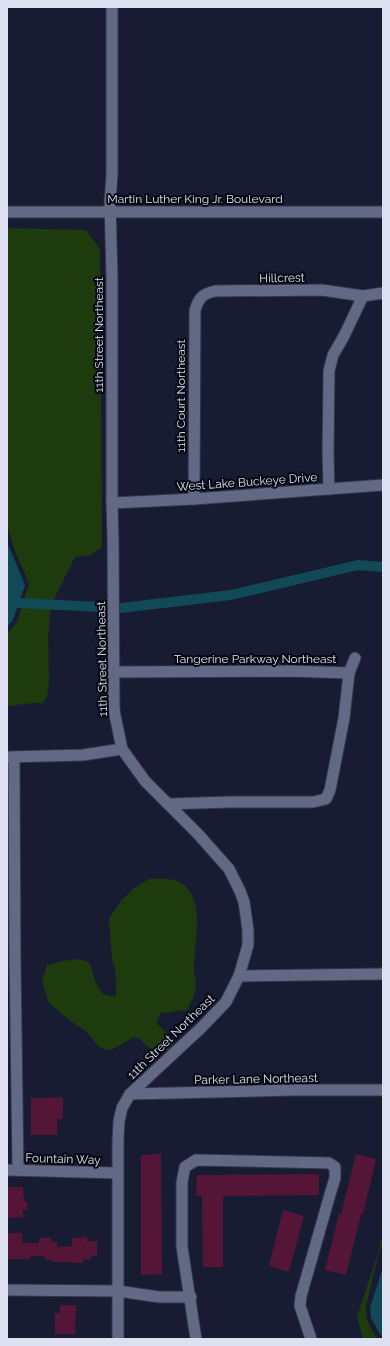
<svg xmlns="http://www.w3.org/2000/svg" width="390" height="1346" viewBox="0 0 390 1346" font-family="Raleway,sans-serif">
	<rect width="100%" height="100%" fill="#171c33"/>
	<g fill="#1e3b0e">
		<polygon points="7,228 86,230 100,249 102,547 91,555 75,557 51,605 48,637 49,682 47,696 43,703 33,703 7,706 7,634 17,622 29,584 13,546 7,524"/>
		<path d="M149 879C162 879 178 877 187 888 205 908 193 947 194 972 194 976 196 980 196 984 196 993 191 1002 187 1010L161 1013 156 1022 162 1029 173 1038 172 1047 169 1050 159 1053 147 1046 140 1039 134 1037 111 1050 100 1048 87 1032 68 1019 49 1003 42 981 47 965 63 961 80 959 90 963 95 981 103 994 116 997V983L115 968 112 958 109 919 120 902 133 889Z"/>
		<polygon points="383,1232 383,1243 379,1252 366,1306 367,1321 377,1339 363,1339 357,1317 379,1250"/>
	</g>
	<g fill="#114957">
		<polygon points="7,542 25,585 13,620 7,627"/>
		<polygon points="383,1267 383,1339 371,1318 370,1308"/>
	</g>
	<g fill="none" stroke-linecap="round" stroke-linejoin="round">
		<polyline stroke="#114957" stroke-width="10" points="18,603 121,608 231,595 358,565 383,567"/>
	</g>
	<g fill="#541537">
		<polygon points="63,1097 63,1119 57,1119 57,1135 31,1135 31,1098"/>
		<polygon points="161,1154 162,1274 141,1275 141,1155"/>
		<polygon points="356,1154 376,1159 363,1214 361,1214 346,1275 325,1270 339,1214 341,1214"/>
		<polygon points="319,1174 319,1195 223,1196 223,1267 203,1267 202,1196 196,1196 197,1175"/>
		<polygon points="7,1187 23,1187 24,1201 27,1201 27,1210 23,1210 23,1217 7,1218"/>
		<polygon points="283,1210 304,1216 289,1272 269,1266"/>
		<polygon points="7,1233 22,1233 22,1243 39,1243 39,1238 51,1237 51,1242 57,1242 57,1247 72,1246 72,1238 87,1237 87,1241 97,1241 97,1256 91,1256 91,1259 83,1260 83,1263 72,1263 72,1262 53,1262 53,1260 45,1260 45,1256 30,1256 30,1259 7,1259"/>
		<polygon points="60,1305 76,1305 75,1334 55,1334 55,1313 60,1313"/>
	</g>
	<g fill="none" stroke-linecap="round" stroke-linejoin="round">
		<g stroke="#343649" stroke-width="13">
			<g id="minor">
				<polyline points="112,7 112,175 110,201 112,277 112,503 113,539 114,708 115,715 122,749 145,781 198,834 229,869 240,891 244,902 248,930 248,945 239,976 226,1002 201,1028 130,1094 122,1108 119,1121 118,1140 118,1339"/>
				<polyline points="7,212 383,212"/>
				<polyline points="329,489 328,454 329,371 333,355 344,336 363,296"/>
				<path d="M194 499 195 310C199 298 202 294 215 291L322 290 363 296 383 293"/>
				<polyline points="112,503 194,499 383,485"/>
				<polyline points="114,672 290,671 349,673"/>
				<polyline points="8,757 83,755 122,749"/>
				<polyline points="14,757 15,960 18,1170"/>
				<polyline points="168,804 229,802 313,802 326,799 330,790 344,718 349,673 355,658"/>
				<polyline points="239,976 383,974"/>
				<polyline points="130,1094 293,1090 383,1090"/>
				<polyline points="7,1170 117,1173"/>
				<polyline points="7,1290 118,1291 159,1297 191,1297"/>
				<polyline points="196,1339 182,1247 182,1182 185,1167 196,1160 329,1163 335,1167 335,1178 331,1191 301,1296 300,1306 311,1339"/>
			</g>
		</g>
		<use href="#minor" stroke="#626985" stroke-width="11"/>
	</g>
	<g text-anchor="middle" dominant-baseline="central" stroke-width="4" stroke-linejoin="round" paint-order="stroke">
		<g font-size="12" fill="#dce0f1" stroke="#050711">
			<text x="195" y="199">Martin Luther King Jr. Boulevard</text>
			<text transform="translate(282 278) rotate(-1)">Hillcrest</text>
			<text transform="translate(99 335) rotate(-90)">11th Street Northeast</text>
			<text transform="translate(181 396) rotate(-90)">11th Court Northeast</text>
			<text transform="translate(247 482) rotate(-4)">West Lake Buckeye Drive</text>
			<text transform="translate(102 659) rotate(-91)">11th Street Northeast</text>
			<text x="255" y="659">Tangerine Parkway Northeast</text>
			<text transform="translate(171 1037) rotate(-44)">11th Street Northeast</text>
			<text transform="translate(256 1079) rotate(-1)">Parker Lane Northeast</text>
			<text transform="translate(63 1159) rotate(2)">Fountain Way</text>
		</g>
	</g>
	<rect width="390" height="1346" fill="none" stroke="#dce0f1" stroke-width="16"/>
</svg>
